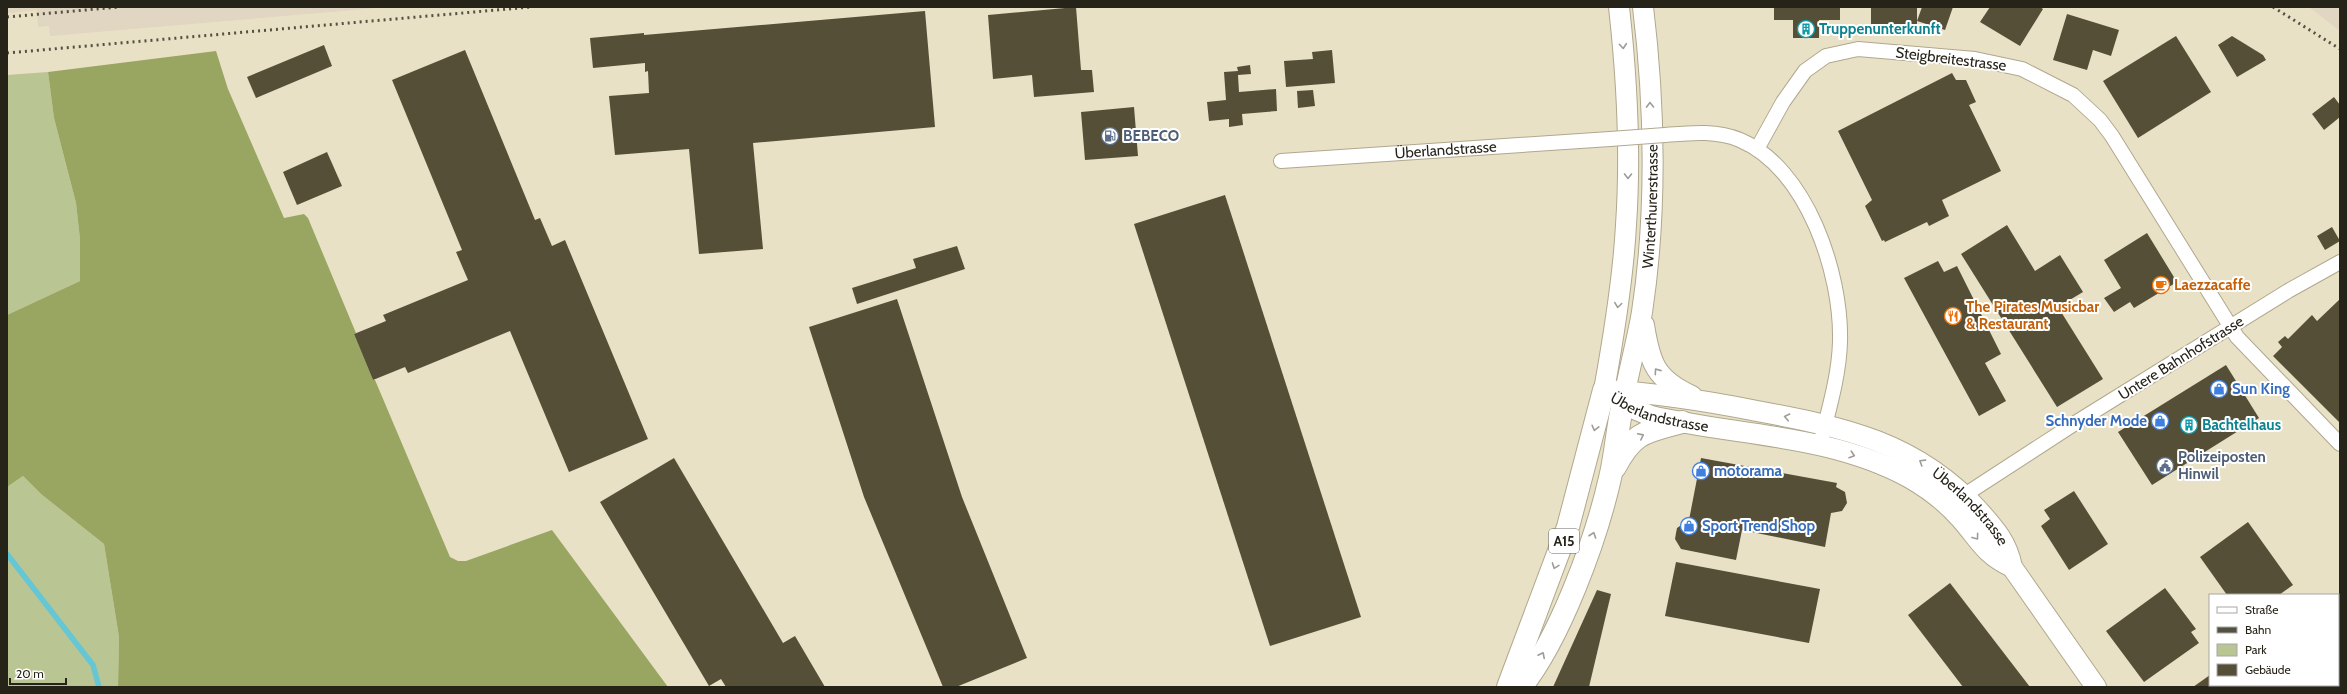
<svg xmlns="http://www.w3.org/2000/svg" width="2347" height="694" viewBox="0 0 2347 694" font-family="Cabin,sans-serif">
	<rect width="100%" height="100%" fill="#e9e1c5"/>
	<g fill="#e0d6c1">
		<polygon points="7,7 389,7 50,36 49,26 38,27 37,10 7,13"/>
		<polygon points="2309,7 2340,7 2340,31"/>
	</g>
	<g fill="#bac594">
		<polygon points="48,72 54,118 76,203 80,239 80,281 7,315 7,75"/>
		<polygon points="23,476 41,494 104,544 119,637 118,687 7,687 7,487"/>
	</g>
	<polygon fill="#98a662" points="216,51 228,89 284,218 304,214 308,218 356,333 354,334 373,380 375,380 450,557 458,561 466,561 552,530 668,687 118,687 119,637 104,544 41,494 23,476 7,487 7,315 80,281 80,239 76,203 54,118 48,72"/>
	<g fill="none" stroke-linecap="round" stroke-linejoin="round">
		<polyline stroke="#65c6d4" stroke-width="5.5" points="7,554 93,665 99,687"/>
	</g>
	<g fill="#564f38">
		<polygon points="1076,7 1081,70 1092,70 1094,92 1034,97 1032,75 993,79 988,15"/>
		<polygon points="1774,7 1840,7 1840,20 1819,20 1819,38 1793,38 1793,20 1774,20"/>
		<rect x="1871" y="7" width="46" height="17"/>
		<polygon points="1922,7 1953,7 1945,30 1917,21"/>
		<polygon points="1990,7 2040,7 2043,9 2020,46 1980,22"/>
		<polygon points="925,11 935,127 753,143 763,249 699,254 689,149 615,155 609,96 649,93 648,71 645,72 645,63 593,68 590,38 644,33 644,35"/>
		<polygon points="2067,14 2119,30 2111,56 2093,50 2087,70 2053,60"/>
		<polygon points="2176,36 2211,92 2138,138 2103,81"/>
		<polygon points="2232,36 2263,55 2266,60 2237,77 2218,45"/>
		<polygon points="324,45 332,66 256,98 247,77"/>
		<polygon points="465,50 535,220 540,218 552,246 565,240 648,439 569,472 510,331 408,373 405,367 373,380 354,334 386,321 383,315 468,280 456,252 462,250 392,80"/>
		<polygon points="1332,50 1335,83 1286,87 1284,61 1313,59 1312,52"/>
		<polygon points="1250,65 1251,74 1238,75 1239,92 1276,89 1277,111 1242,114 1243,125 1229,127 1229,119 1209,121 1207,102 1226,100 1224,72 1238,71 1237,67"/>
		<polygon points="1952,73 1956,80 1966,80 1976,102 1969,105 2001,171 1942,200 1949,216 1929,226 1927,222 1885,242 1884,240 1882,241 1865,206 1872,200 1838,131"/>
		<polygon points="1313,90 1315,106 1298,108 1297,91"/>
		<polygon points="2334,97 2340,105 2340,117 2324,130 2312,114"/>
		<polygon points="1134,107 1138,156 1085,160 1081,112"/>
		<polygon points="327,152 342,186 297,205 283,172"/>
		<polygon points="1225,195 1361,617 1270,646 1134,224"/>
		<polygon points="2007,225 2035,271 2060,255 2083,292 2058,307 2103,379 2057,407 1961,254"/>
		<polygon points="2332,227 2340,241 2325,250 2317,236"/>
		<polygon points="2147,233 2177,282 2134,308 2130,302 2114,312 2104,298 2121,288 2104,260"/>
		<polygon points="957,246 965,269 857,304 852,288 916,268 913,259"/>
		<polygon points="1938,261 1944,272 1957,266 2001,354 1985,363 2006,401 1979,416 1904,278"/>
		<polygon points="897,299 962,497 1027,658 956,687 943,687 864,497 809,327"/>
		<polygon points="2340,299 2340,423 2273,356 2282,347 2278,342 2285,336 2288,339 2312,315 2317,321"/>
		<polygon points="2226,365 2259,418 2152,485 2118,432"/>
		<polygon points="674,458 783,643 795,636 825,687 726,687 721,679 709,686 600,502"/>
		<polygon points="1701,458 1837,483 1836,487 1845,492 1847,503 1842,511 1831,513 1825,547 1742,530 1736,560 1681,549 1675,539 1676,533 1677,528 1689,520"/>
		<polygon points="2074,491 2108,544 2069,570 2041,526 2050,519 2044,510"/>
		<polygon points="2248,522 2293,585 2279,595 2227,595 2200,557"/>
		<polygon points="1676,562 1820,589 1809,643 1665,616"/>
		<polygon points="1950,583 2030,687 1963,687 1908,615"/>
		<polygon points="2165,588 2196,629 2191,632 2199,643 2144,682 2106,631"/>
		<polygon points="1597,590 1611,594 1589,687 1553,687"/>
		<polygon points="2210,675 2210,685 2229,685 2230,687 2193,687"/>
	</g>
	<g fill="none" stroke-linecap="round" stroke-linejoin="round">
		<g stroke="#b0a88e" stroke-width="16">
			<g id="minor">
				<path d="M1665 135C1690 133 1716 130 1740 140 1807 168 1842 274 1840 342 1839 377 1828 412 1820 445"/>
				<polyline points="1757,149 1783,102 1805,71 1826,56 1858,49 1975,59 2022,69 2073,95 2100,120 2112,136 2237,337 2340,444"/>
				<path id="s1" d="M1281 161 1610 139"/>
				<polyline points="1963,496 2080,420 2288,291 2340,262"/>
			</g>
		</g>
		<g stroke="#b0a88e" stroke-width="22">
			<g id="secondary">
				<path d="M1644 325C1650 363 1655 379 1692 396"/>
				<path id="s2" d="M1604 390C1656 393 1707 401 1757 411 1843 427 1917 442 1979 511 1995 529 2007 542 2012 567L2096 687"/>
				<path d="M1604 390C1614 335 1623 280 1626 225 1631 152 1627 79 1619 7"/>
				<path id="s3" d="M1611 396 1632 408 1651 416C1737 436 1830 434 1910 478 1929 489 1946 502 1960 518 1979 539 1984 554 2012 567"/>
				<path id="s4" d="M1623 403C1628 373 1637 342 1642 312 1657 214 1655 105 1643 7"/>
			</g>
		</g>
		<g stroke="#b0a88e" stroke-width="24">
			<g id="trunk">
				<path d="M1615 467C1634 431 1646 432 1682 422"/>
				<polyline points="1508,687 1568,527 1604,390"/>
				<path d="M1521 687C1560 638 1596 540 1610 478 1616 454 1617 428 1623 403"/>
			</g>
		</g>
		<use href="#minor" stroke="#fff" stroke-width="14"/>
		<use href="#secondary" stroke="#fff" stroke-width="20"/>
		<use href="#trunk" stroke="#fff" stroke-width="22"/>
		<g stroke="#545042" stroke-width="3" stroke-dasharray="2 4" stroke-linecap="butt">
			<polyline points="2273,7 2340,49"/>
			<polyline points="7,17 119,7"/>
			<polyline points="7,53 531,7"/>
		</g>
		<g stroke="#b0a88e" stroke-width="16" stroke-linecap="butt">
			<polyline id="minor-bridge" points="1610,139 1665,135"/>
		</g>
		<use href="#minor-bridge" stroke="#fff" stroke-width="14"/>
	</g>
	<defs><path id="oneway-chevron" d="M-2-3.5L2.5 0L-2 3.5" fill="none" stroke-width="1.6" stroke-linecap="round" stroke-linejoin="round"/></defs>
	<g stroke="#9d9c98">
		<use href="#oneway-chevron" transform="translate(1623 46) rotate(85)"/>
		<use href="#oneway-chevron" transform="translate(1650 105) rotate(-91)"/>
		<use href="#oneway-chevron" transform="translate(1628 176) rotate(91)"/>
		<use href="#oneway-chevron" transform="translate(1618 305) rotate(98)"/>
		<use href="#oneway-chevron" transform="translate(1657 371) rotate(-125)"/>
		<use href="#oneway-chevron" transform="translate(1787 417) rotate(-168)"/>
		<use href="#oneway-chevron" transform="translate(1595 428) rotate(104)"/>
		<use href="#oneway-chevron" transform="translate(1641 436) rotate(-27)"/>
		<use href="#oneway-chevron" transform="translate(1852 455) rotate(18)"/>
		<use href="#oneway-chevron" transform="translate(1922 462) rotate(-148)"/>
		<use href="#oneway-chevron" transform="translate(1593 535) rotate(-71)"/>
		<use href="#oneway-chevron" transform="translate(1976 537) rotate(54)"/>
		<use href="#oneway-chevron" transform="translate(1555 566) rotate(110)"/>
		<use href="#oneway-chevron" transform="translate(1542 655) rotate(-63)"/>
	</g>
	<defs>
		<g id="building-ring" transform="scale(0.9)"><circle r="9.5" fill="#fff" stroke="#0f9aa8" stroke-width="1.5"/><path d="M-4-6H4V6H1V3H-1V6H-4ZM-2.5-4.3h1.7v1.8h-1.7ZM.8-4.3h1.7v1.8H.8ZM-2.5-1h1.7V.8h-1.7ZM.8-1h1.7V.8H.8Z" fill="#0f9aa8"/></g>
		<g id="fuel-ring" transform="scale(0.9)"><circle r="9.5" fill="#fff" stroke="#5c6f8a" stroke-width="1.5"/><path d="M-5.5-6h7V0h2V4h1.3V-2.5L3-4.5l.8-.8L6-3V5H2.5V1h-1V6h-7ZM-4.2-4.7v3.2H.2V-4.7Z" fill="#5c6f8a"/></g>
		<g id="cafe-ring" transform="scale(0.9)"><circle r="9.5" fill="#fff" stroke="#e8710a" stroke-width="1.5"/><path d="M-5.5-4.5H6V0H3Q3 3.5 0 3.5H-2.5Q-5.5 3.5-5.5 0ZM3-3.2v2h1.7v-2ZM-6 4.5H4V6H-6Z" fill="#e8710a"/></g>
		<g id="restaurant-ring" transform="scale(0.9)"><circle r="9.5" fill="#fff" stroke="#e8710a" stroke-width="1.5"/><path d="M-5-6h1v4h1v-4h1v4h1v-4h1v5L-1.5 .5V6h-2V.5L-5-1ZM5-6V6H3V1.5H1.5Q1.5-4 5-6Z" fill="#e8710a"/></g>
		<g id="shop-ring" transform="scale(0.9)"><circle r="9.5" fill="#fff" stroke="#3f7fe0" stroke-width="1.5"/><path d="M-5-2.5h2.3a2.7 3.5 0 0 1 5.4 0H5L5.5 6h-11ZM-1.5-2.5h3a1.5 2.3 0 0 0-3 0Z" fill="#3f7fe0"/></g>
		<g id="civic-ring" transform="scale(0.9)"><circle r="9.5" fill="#fff" stroke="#5c6f8a" stroke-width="1.5"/><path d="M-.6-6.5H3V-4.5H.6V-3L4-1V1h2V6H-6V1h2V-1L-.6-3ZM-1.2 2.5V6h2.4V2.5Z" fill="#5c6f8a"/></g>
	</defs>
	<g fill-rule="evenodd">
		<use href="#building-ring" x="1806" y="29"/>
		<use href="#fuel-ring" x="1110" y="136"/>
		<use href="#cafe-ring" x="2161" y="285"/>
		<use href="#restaurant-ring" x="1953" y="316"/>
		<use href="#shop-ring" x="2219" y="389"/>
		<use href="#shop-ring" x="2160" y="421"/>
		<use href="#building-ring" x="2189" y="425"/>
		<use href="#civic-ring" x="2165" y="466"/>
		<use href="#shop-ring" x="1701" y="471"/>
		<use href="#shop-ring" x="1689" y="526"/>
	</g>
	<g text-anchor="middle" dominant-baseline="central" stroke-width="4" stroke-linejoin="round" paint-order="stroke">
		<rect fill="#fff" stroke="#67655e" stroke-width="1" x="1549" y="529" width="30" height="24" rx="3"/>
		<g font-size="14" font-weight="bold" fill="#262319">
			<text x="1564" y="541">A15</text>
		</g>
		<g font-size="15" font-weight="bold" fill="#0d838f" stroke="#fff" text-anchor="start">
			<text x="1819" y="29">Truppenunterkunft</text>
			<text x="2202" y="425">Bachtelhaus</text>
		</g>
		<g font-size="15" fill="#262319" stroke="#fff">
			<text transform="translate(1951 59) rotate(7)">Steigbreitestrasse</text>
			<text stroke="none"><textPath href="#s1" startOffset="165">Überlandstrasse</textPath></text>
			<text stroke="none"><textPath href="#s4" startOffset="199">Winterthurerstrasse</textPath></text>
			<text transform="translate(2181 358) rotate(-32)">Untere Bahnhofstrasse</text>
			<text stroke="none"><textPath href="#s3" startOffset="52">Überlandstrasse</textPath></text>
			<text stroke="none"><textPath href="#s2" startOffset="394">Überlandstrasse</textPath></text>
		</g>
		<g font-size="15" font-weight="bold" fill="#4e5e75" stroke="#fff" text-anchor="start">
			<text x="1123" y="136">BEBECO</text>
			<text x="2178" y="457">Polizeiposten<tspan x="2178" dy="17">Hinwil</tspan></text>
		</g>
		<g font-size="15" font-weight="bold" fill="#c56008" stroke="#fff" text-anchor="start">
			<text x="2174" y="285">Laezzacaffe</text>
			<text x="1966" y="307">The Pirates Musicbar<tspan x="1966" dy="17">&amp; Restaurant</tspan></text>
		</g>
		<g font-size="15" font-weight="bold" fill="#366cbe" stroke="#fff" text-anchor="start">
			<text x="2232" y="389">Sun King</text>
			<text x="2147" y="421" text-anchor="end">Schnyder Mode</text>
			<text x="1714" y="471">motorama</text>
			<text x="1702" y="526">Sport Trend Shop</text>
		</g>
	</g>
	<rect width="2347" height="694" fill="none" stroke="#262319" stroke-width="16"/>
	<rect x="2209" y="594" width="130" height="92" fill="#ffffff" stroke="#a8a7a3"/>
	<rect x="2217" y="607" width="20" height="6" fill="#ffffff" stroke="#a8a7a3"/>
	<text x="2245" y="614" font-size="12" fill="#262319">Straße</text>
	<rect x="2217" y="627" width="20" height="6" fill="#545042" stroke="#a8a7a3"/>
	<text x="2245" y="634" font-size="12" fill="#262319">Bahn</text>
	<rect x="2217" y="644" width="20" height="12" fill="#bac594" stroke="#a8a7a3"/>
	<text x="2245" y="654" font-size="12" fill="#262319">Park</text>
	<rect x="2217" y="664" width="20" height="12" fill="#564f38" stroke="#a8a7a3"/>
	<text x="2245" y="674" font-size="12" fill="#262319">Gebäude</text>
	<path d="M10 678v6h56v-6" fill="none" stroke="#262319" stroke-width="2"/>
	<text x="16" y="678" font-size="12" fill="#262319" stroke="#ffffff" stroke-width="3" paint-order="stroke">20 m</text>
</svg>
